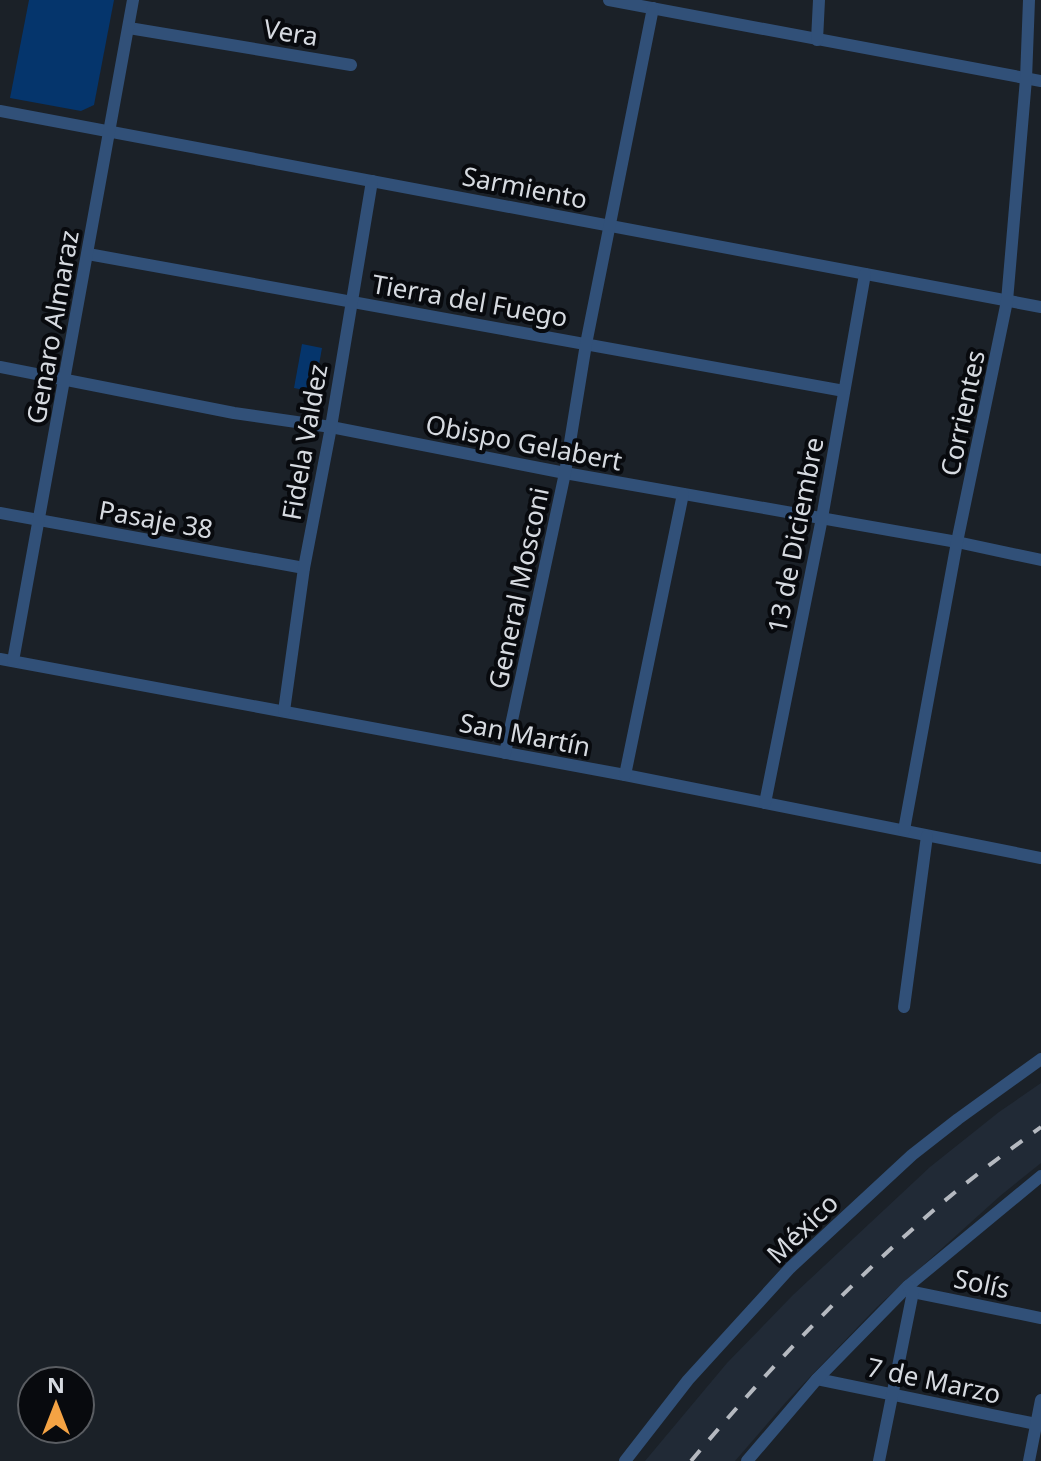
<svg xmlns="http://www.w3.org/2000/svg" width="1041" height="1461" viewBox="0 0 1041 1461" font-family="'Noto Sans',sans-serif">
	<rect width="100%" height="100%" fill="#1b2128"/>
	<polygon fill="#212a36" points="1041,1083 1041,1163 1000,1196 877,1307 786,1402 735,1461 645,1461 727,1363 793,1295 930,1167 999,1112"/>
	<g fill="#05356c">
		<polygon points="29,0 114,0 94,105 81,111 10,98"/>
		<polygon points="302,344 322,348 314,392 294,388"/>
	</g>
	<g fill="none" stroke-linecap="round" stroke-linejoin="round">
		<g stroke="#315078" stroke-width="12">
			<polyline points="609,0 1041,81"/>
			<polyline points="129,28 351,65"/>
			<polyline points="817,40 819,0"/>
			<polyline points="0,111 1041,307"/>
			<polyline points="88,254 844,391"/>
			<polyline points="0,367 234,413 331,427 565,473 957,542 1041,560"/>
			<polyline points="0,513 304,568"/>
			<polyline points="0,659 625,775 1041,858"/>
			<polyline points="13,661 133,0"/>
			<polyline points="284,711 304,568 331,427 372,181"/>
			<polyline points="505,753 565,473 586,344 653,8"/>
			<polyline points="625,775 683,494"/>
			<polyline points="765,803 822,518 865,274"/>
			<polyline points="904,830 957,542 1007,301 1026,79 1029,0"/>
			<polyline points="904,1007 927,836"/>
			<polyline points="913,1292 1041,1318"/>
			<polyline points="817,1379 1041,1425"/>
			<polyline points="625,1461 688,1380 790,1268 912,1155 958,1119 1041,1059"/>
			<polyline points="747,1461 817,1379 908,1286 1041,1176"/>
			<polyline points="879,1461 913,1292 908,1286"/>
			<polyline points="1029,1461 1041,1400"/>
		</g>
		<path stroke="#b5b9c0" stroke-width="4" stroke-dasharray="14 14" stroke-linecap="butt" d="M691 1461C761 1378 834 1299 916 1226 955 1190 998 1158 1041 1127"/>
	</g>
	<g text-anchor="middle" dominant-baseline="central" stroke-width="8" stroke-linejoin="round" paint-order="stroke">
		<g font-size="26" fill="#d6dae0" stroke="#080a0e">
			<text transform="translate(291 32) rotate(9)">Vera</text>
			<text transform="translate(525 187) rotate(11)">Sarmiento</text>
			<text transform="translate(470 300) rotate(10)">Tierra del Fuego</text>
			<text transform="translate(52 327) rotate(-80)">Genaro Almaraz</text>
			<text transform="translate(962 413) rotate(-78)">Corrientes</text>
			<text transform="translate(304 442) rotate(-80)">Fidela Valdez</text>
			<text transform="translate(524 442) rotate(11)">Obispo Gelabert</text>
			<text transform="translate(156 519) rotate(10)">Pasaje 38</text>
			<text transform="translate(795 535) rotate(-79)">13 de Diciembre</text>
			<text transform="translate(518 588) rotate(-78)">General Mosconi</text>
			<text transform="translate(525 734) rotate(11)">San Martín</text>
			<text transform="translate(802 1228) rotate(-44)">México</text>
			<text transform="translate(982 1283) rotate(12)">Solís</text>
			<text transform="translate(934 1380) rotate(12)">7 de Marzo</text>
		</g>
	</g>
	<g transform="translate(56 1405)"><circle r="38" fill="#080a0e" stroke="#5a5d62" stroke-width="2"/>
	<path d="M0-6L14 30L0 20L-14 30Z" fill="#f4a344"/>
	<text y="-12" font-size="22" font-weight="bold" text-anchor="middle" fill="#d6dae0">N</text>
	</g>
</svg>
